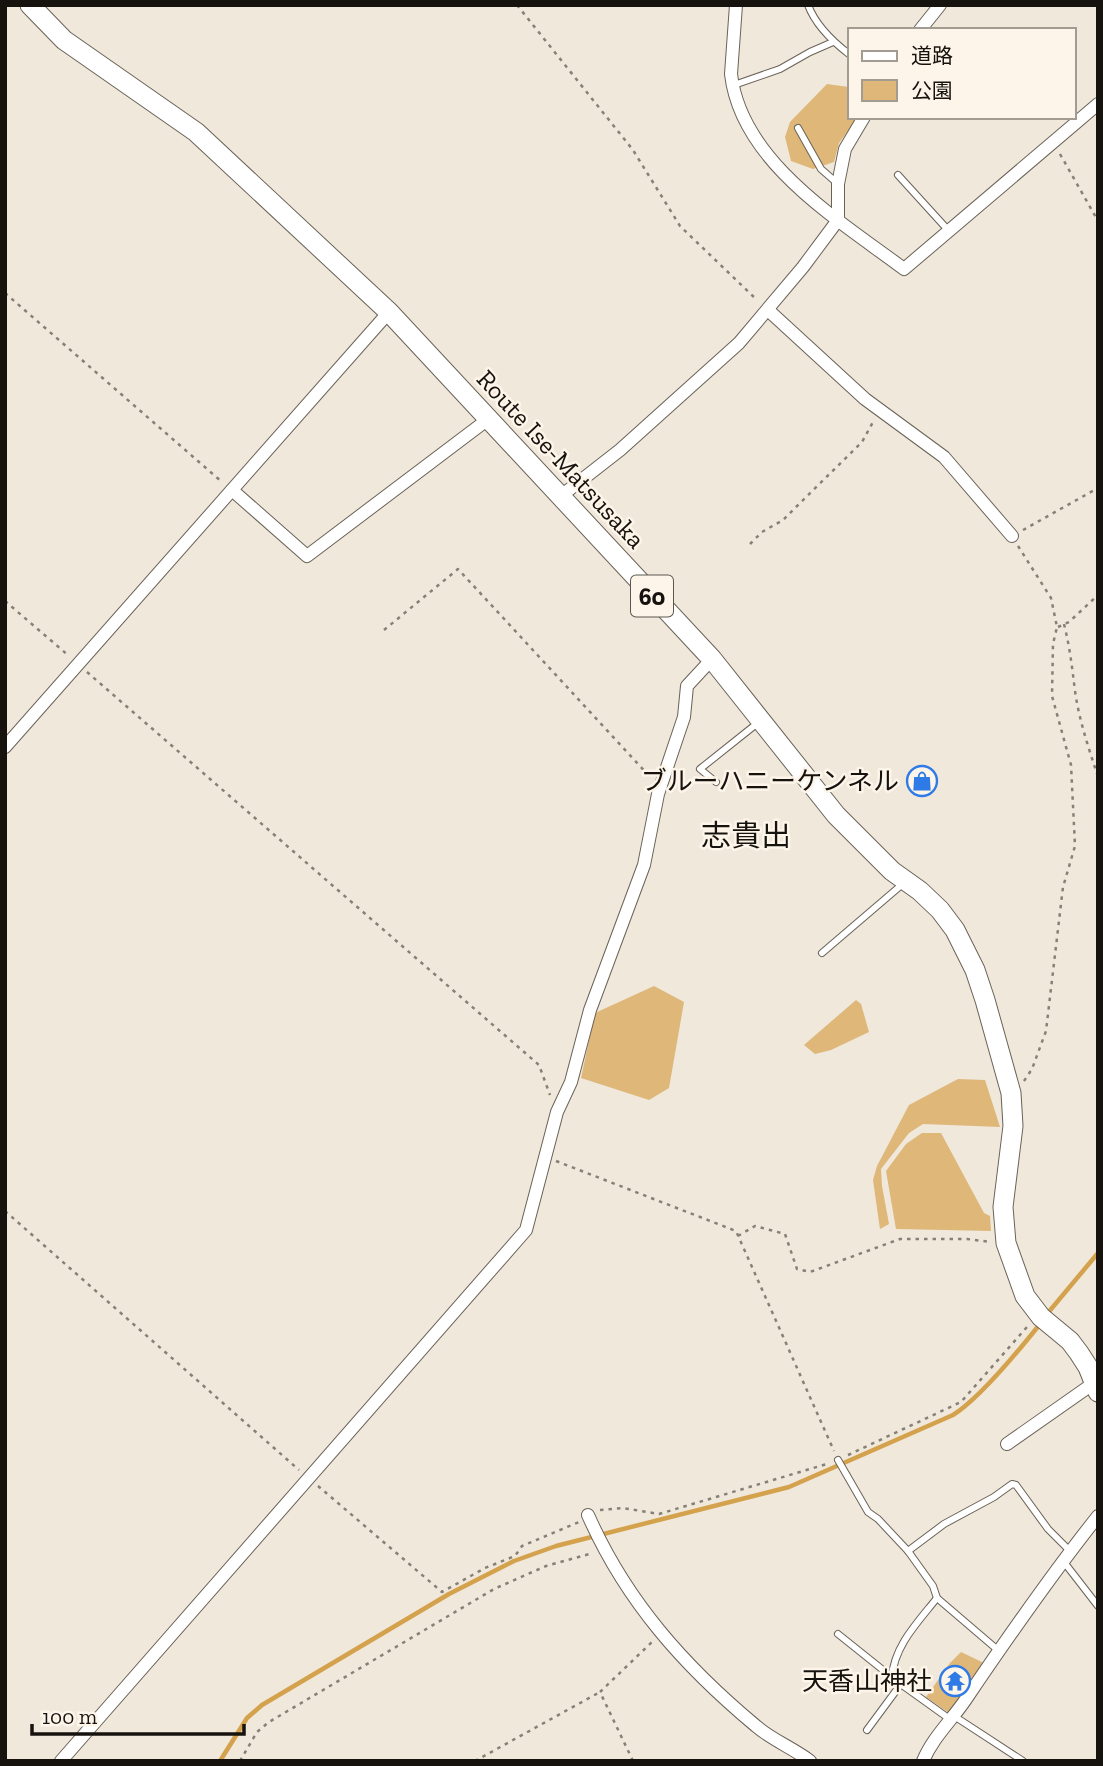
<svg xmlns="http://www.w3.org/2000/svg" width="1103" height="1766" viewBox="0 0 1103 1766" font-family="'Zilla Slab','Noto Sans JP',serif">
	<rect width="100%" height="100%" fill="#f0e8db"/>
	<g fill="#deb779">
		<polygon points="827,84 849,87 849,117 858,117 839,143 834,162 813,169 791,161 785,137 790,122"/>
		<polygon points="654,986 684,1002 669,1088 649,1100 581,1078 595,1013"/>
		<polygon points="856,1000 861,1004 869,1032 831,1050 815,1054 804,1045"/>
		<polygon points="958,1079 985,1080 1000,1127 923,1124 909,1133 881,1169 882,1186 889,1224 880,1229 873,1180 877,1166 909,1105"/>
		<polygon points="922,1133 941,1133 984,1213 990,1216 991,1231 896,1229 886,1171 906,1144"/>
		<polygon points="961,1652 984,1663 949,1713 926,1697 950,1663"/>
	</g>
	<g fill="none" stroke-linecap="round" stroke-linejoin="round">
		<g stroke="#d4a24d" stroke-width="4.5">
			<polyline points="1047,1314 1098,1253"/>
			<path d="M220 1761 247 1718 262 1705 449 1594 514 1561 556 1546 789 1487 953 1415C979 1399 1020 1349 1040 1324"/>
		</g>
		<g stroke="#696257" stroke-width="8">
			<g id="lane">
				<path d="M808 5C816 26 832 41 849 54"/>
				<polyline points="734,85 780,69 810,52 833,42"/>
				<polyline points="798,128 821,169 837,183"/>
				<polyline points="898,175 948,230"/>
				<polyline points="716,782 700,769 759,722"/>
				<polyline points="822,953 905,882"/>
				<polyline points="838,1460 868,1512 878,1519 908,1551 933,1586 937,1598 999,1651"/>
				<polyline points="908,1551 944,1524 994,1497 1012,1484 1016,1485 1048,1529 1070,1551"/>
				<polyline points="1061,1563 1067,1566 1098,1606"/>
				<polyline points="838,1634 898,1682 951,1720"/>
				<path d="M892 1677C894 1646 918 1622 937 1598"/>
				<polyline points="954,1716 1023,1761"/>
				<polyline points="867,1730 901,1684"/>
			</g>
		</g>
		<g stroke="#696257" stroke-width="14">
			<g id="street">
				<path d="M736 5 731 74C741 162 839 220 904 269L1098 104"/>
				<polyline points="920,30 940,5"/>
				<polyline points="768,310 865,399 944,457 1012,536"/>
				<polyline points="232,490 307,556 487,420"/>
				<polyline points="561,496 620,450 739,343 803,267 838,220 838,184 845,149 864,117"/>
				<polyline points="5,747 389,312"/>
				<polyline points="1007,1444 1094,1383"/>
				<path d="M588 1515C626 1601 684 1666 756 1726 772 1740 793 1748 810 1761"/>
				<polyline points="61,1761 526,1230 557,1112 571,1082 590,1010 644,865 658,794 684,717 687,686 712,659"/>
				<path d="M923 1761C933 1737 952 1720 966 1699 1008 1637 1051 1575 1098 1516"/>
			</g>
		</g>
		<g stroke="#696257" stroke-width="21">
			<polyline id="primary" points="30,5 64,40 196,132 389,312 712,659 836,815 892,871 920,891 940,910 955,930 975,970 985,1000 1011,1093 1013,1126 1003,1207 1006,1243 1025,1296 1041,1317 1070,1341 1079,1353 1088,1367 1098,1392"/>
		</g>
		<g stroke="#868077" stroke-width="2.5" stroke-dasharray="3.5 5" stroke-linecap="butt">
			<polyline points="517,5 633,150 680,226 757,300"/>
			<polyline points="1060,154 1098,221"/>
			<polyline points="5,293 222,482"/>
			<polyline points="1023,530 1098,488"/>
			<polyline points="750,544 762,532 783,520 796,507 862,442 873,422"/>
			<polyline points="1018,546 1051,598 1057,627 1053,644 1052,696 1071,765 1075,846 1063,887 1046,1031 1032,1069 1024,1081"/>
			<polyline points="5,601 69,656"/>
			<path d="M1064 624C1070 648 1072 667 1075 691 1079 720 1089 749 1098 777"/>
			<polyline points="1058,627 1069,622 1098,595"/>
			<polyline points="384,630 458,569 651,778"/>
			<polyline points="87,672 539,1065 550,1095"/>
			<polyline points="556,1161 736,1231 834,1451"/>
			<polyline points="5,1211 299,1470"/>
			<polyline points="738,1236 755,1226 785,1234 797,1269 810,1272 900,1239 967,1239 991,1242"/>
			<polyline points="848,1455 961,1402 1027,1327"/>
			<polyline points="318,1486 442,1592 485,1568 515,1556 522,1546 579,1522"/>
			<polyline points="600,1510 623,1508 659,1514 830,1463"/>
			<polyline points="240,1761 257,1732 269,1722 494,1589 546,1566 593,1553"/>
			<polyline points="475,1761 600,1692"/>
			<polyline points="633,1761 600,1692 653,1641"/>
		</g>
		<use href="#lane" stroke="#fff" stroke-width="6"/>
		<use href="#street" stroke="#fff" stroke-width="12"/>
		<use href="#primary" stroke="#fff" stroke-width="19"/>
	</g>
	<defs>
		<g id="shop-ring" transform="scale(1.575)"><circle r="9.5" fill="#fdf5e9" stroke="#2e7ae6" stroke-width="1.5"/><path d="M-5-2.5h2.3a2.7 3.5 0 0 1 5.4 0H5L5.5 6h-11ZM-1.5-2.5h3a1.5 2.3 0 0 0-3 0Z" fill="#2e7ae6"/></g>
		<g id="temple-ring" transform="scale(1.575)"><circle r="9.5" fill="#fdf5e9" stroke="#2e7ae6" stroke-width="1.5"/><path d="M0-6L5-2H3V0L6.5 2.5H4V6H1.5V3h-3V6H-4V2.5H-6.5L-3 0V-2H-5Z" fill="#2e7ae6"/></g>
	</defs>
	<g fill-rule="evenodd">
		<use href="#shop-ring" x="922" y="781"/>
		<use href="#temple-ring" x="955" y="1681"/>
	</g>
	<g text-anchor="middle" dominant-baseline="central" stroke-width="5" stroke-linejoin="round" paint-order="stroke">
		<rect fill="#fdf5e9" stroke="#5b5750" stroke-width="2" x="631" y="575.5" width="42" height="41" rx="5"/>
		<g font-size="24" font-weight="bold" fill="#16130f">
			<text x="652" y="596">60</text>
		</g>
		<g font-size="26" fill="#16130f" stroke="#fdf5e9">
			<text transform="translate(561 459) rotate(47)">Route Ise-Matsusaka</text>
		</g>
		<g font-size="26" fill="#16130f" stroke="#fdf5e9" text-anchor="end">
			<text x="899" y="781">ブルーハニーケンネル</text>
			<text x="932" y="1681">天香山神社</text>
		</g>
		<g font-size="30" fill="#16130f" stroke="#fdf5e9">
			<text x="746" y="836">志貴出</text>
		</g>
	</g>
	<rect width="1103" height="1766" fill="none" stroke="#16130f" stroke-width="14"/>
	<rect x="848" y="28" width="228" height="91" fill="#fdf5e9" stroke="#a19b92" stroke-width="2"/>
	<rect x="862" y="51" width="35" height="10" fill="#ffffff" stroke="#a19b92" stroke-width="2"/>
	<text x="911" y="63" font-size="21" fill="#16130f">道路</text>
	<rect x="862" y="80" width="35" height="21" fill="#deb779" stroke="#a19b92" stroke-width="2"/>
	<text x="911" y="98" font-size="21" fill="#16130f">公園</text>
	<path d="M32 1724v10h212v-10" fill="none" stroke="#16130f" stroke-width="3.5"/>
	<text x="42" y="1724" font-size="21" fill="#16130f" stroke="#fdf5e9" stroke-width="5" paint-order="stroke">100 m</text>
</svg>
